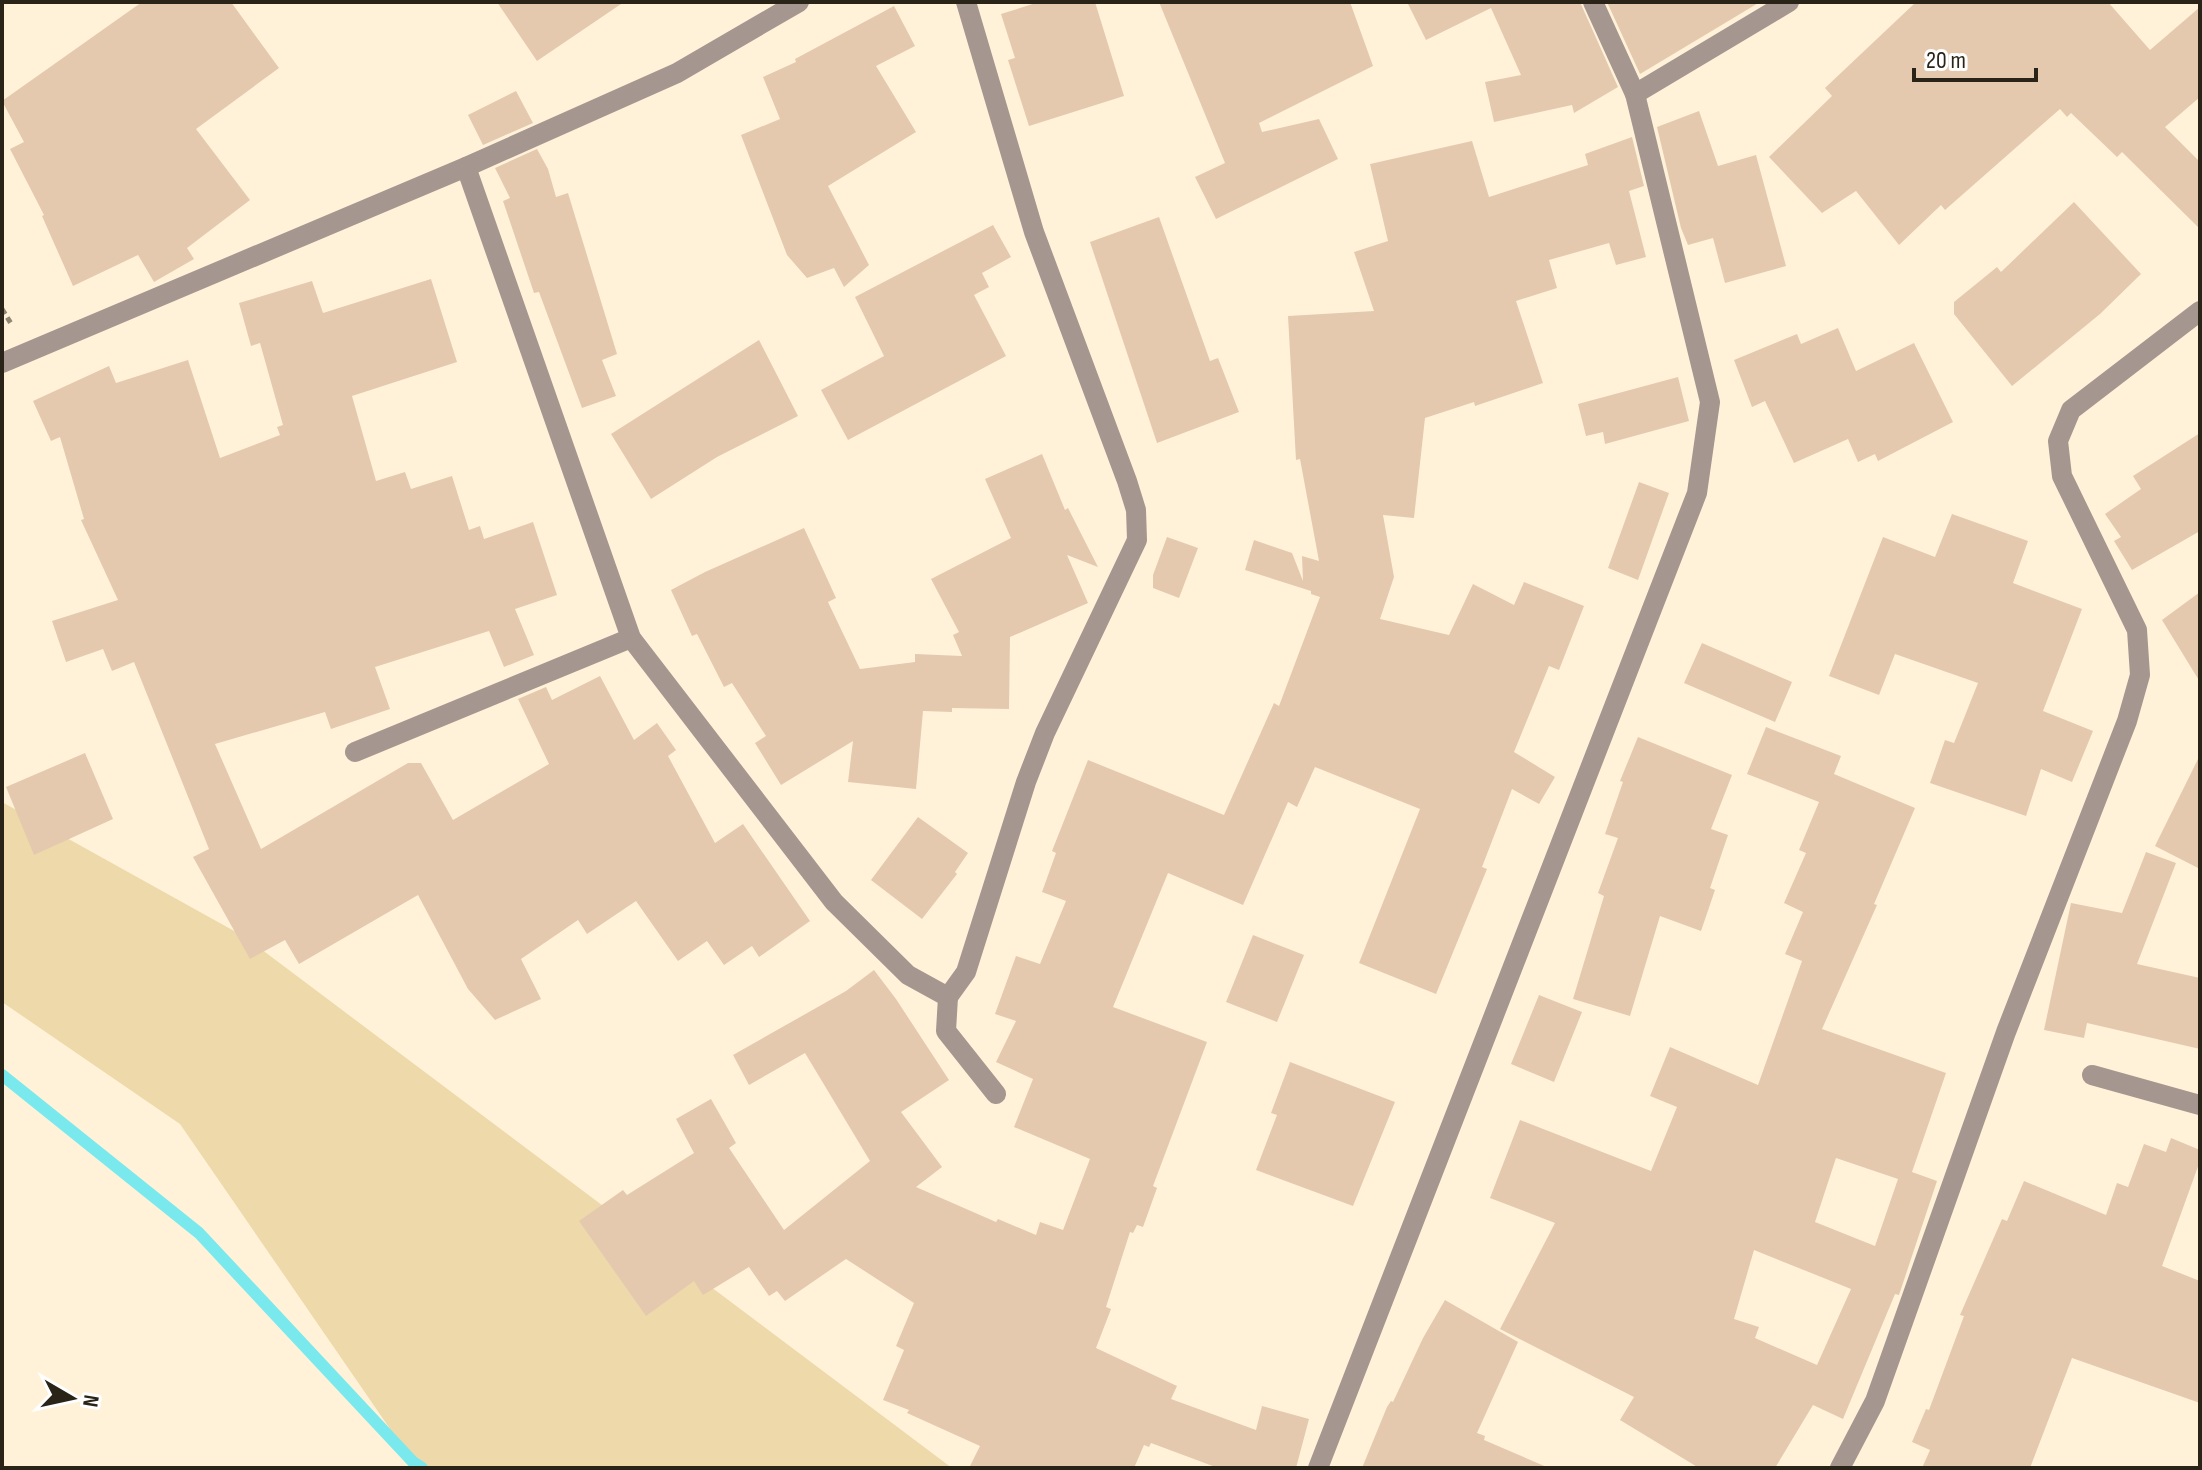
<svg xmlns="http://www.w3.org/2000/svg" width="2202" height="1470" viewBox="0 0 2202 1470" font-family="'Sofia Sans Condensed',sans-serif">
	<rect width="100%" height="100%" fill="#fff2d8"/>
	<polygon fill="#eed9ab" points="2,802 245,937 952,1468 417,1468 180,1124 2,1002"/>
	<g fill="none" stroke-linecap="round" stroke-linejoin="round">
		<polyline stroke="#79e9ee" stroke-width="12" points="2,1075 199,1233 413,1462 422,1468"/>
	</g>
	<g fill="#e4c9ae" fill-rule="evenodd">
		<polygon points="142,2 231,2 279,68 196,129 250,200 187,248 194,259 154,282 138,255 73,286 42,216 44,215 10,149 24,142 2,101"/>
		<polygon points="497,2 624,2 537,61"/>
		<polygon points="1039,2 1095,2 1124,96 1029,126 1008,60 1015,58 1001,14"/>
		<polygon points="1159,2 1350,2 1373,66 1259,123 1262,132 1319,119 1338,159 1216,219 1195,177 1225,163"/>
		<polygon points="1407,2 1580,2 1618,87 1574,113 1572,105 1494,122 1485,82 1521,75 1491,8 1426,40"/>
		<polygon points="1607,2 1760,2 1640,74"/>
		<polygon points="1916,2 2108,2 2150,50 2200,7 2200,97 2165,127 2200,162 2200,229 2122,152 2117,157 2071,113 2067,117 2060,109 1945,210 1941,205 1899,245 1856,191 1822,213 1769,157 1832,96 1825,88"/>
		<polygon points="894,6 915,46 876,66 916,132 828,186 869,265 844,287 834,268 807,278 787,255 741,135 780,119 763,77 796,62 795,59"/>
		<polygon points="516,91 533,123 483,145 468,115"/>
		<polygon points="1699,111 1718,166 1756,155 1786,266 1725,283 1713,238 1688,245 1681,228 1657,127"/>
		<polygon points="1632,137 1644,186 1629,191 1646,257 1616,265 1609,243 1549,260 1557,288 1516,301 1543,383 1475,406 1474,402 1425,418 1414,518 1383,515 1394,577 1380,619 1449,635 1473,584 1514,605 1524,582 1584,606 1559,670 1549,666 1514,752 1555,777 1539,804 1512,789 1482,867 1487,869 1436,994 1359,963 1420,809 1315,767 1297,807 1288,802 1243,905 1168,873 1113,1007 1207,1042 1153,1186 1157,1188 1143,1227 1137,1225 1133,1233 1130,1232 1106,1307 1111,1309 1096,1348 1177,1386 1171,1399 1256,1430 1262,1406 1309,1419 1296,1468 1218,1468 1151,1443 1149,1447 1144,1445 1134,1468 969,1468 980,1446 907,1413 909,1410 883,1400 904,1350 896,1346 914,1303 846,1259 785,1301 777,1291 769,1296 749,1267 703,1295 694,1281 646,1316 579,1221 623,1190 627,1195 694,1153 676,1119 711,1099 736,1143 729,1148 784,1230 870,1161 805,1053 749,1085 733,1055 846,991 874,970 896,999 949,1080 901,1112 942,1167 916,1187 996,1222 998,1219 1036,1235 1040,1222 1063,1230 1090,1159 1014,1127 1033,1079 996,1062 1016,1021 995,1014 1016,956 1040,964 1066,901 1042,892 1056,853 1052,851 1088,760 1224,815 1274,703 1279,706 1320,597 1311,594 1311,591 1245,570 1254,540 1292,553 1303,581 1302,556 1319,561 1300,459 1296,460 1288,316 1374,311 1354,252 1388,241 1370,164 1472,141 1489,197 1588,165 1585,154"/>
		<polygon points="537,149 548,169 556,197 568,193 617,354 602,360 616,396 582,408 539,292 534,293 503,201 510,198 495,168"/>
		<polygon points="2074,202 2141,274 2100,314 2012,386 1954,314 1954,302 1997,267 2001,272"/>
		<polygon points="1159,217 1210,361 1218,358 1239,412 1157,443 1090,242"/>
		<polygon points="993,225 1011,257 982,273 989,287 974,295 1006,356 848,440 821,390 884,356 855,297"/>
		<polygon points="431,279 457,362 352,396 376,481 405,472 411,489 452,476 469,530 480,526 484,539 533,522 557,595 515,609 534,655 504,667 489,631 375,667 390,709 331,729 325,712 215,744 261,849 408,763 421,763 453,820 549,764 518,699 546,687 552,700 600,676 634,740 657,723 676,750 668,756 715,843 743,824 810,921 759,957 752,946 724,965 707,941 678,961 636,901 587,934 578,920 521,959 541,999 495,1020 468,989 418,895 299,964 285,940 250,959 193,857 209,849 134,662 112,671 103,649 66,662 52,621 118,600 81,520 84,519 60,437 51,441 33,401 109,366 116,383 188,360 220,458 280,435 277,427 283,425 260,343 251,346 239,303 312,281 323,313"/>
		<polygon points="1838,328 1856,371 1914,343 1953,422 1878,461 1875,454 1858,462 1848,439 1794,463 1765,401 1752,407 1734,360 1797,334 1801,344"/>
		<polygon points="759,340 798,416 717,457 651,499 611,434"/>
		<polygon points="1678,377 1689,421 1605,444 1603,432 1586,436 1578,404"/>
		<polygon points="2200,433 2200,531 2132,570 2114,541 2121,537 2105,514 2141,489 2133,476"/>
		<polygon points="1042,454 1065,510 1068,508 1098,567 1067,555 1088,603 1010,637 1009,709 952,708 952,712 923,711 916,789 848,782 853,741 781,785 755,743 766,736 732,683 724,687 697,634 692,636 671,590 705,572 804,528 836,598 828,602 860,669 915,662 915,654 962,656 953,635 959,632 931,579 1011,538 985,479"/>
		<polygon points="1639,482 1669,493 1638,580 1608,568"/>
		<polygon points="1952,514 2028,541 2013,583 2082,609 2043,711 2093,731 2072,782 2041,769 2026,816 1930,783 1945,740 1954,743 1978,683 1895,654 1879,695 1829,676 1883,537 1935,557"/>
		<polygon points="1167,537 1198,548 1179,598 1153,588 1153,575"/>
		<polygon points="2200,592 2200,682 2162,620"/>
		<polygon points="1702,643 1792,682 1775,722 1684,683"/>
		<path d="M1766 727 1841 756 1834 774 1915 808 1874 904 1877 905 1822 1029 1946 1073 1912 1172 1937 1181 1899 1295 1895 1294 1843 1419 1813 1405 1775 1468H1699L1620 1420 1634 1397 1500 1329 1555 1223 1490 1198 1520 1120 1651 1171 1677 1107 1650 1096 1670 1047 1758 1085 1802 961 1785 954 1803 912 1784 903 1806 853 1799 850 1819 802 1747 774ZM1836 1158 1898 1179 1875 1246 1815 1222ZM1754 1250 1851 1289 1817 1365 1755 1338 1759 1327 1734 1319Z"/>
		<polygon points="1638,737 1732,775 1711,829 1728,835 1710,888 1715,890 1701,931 1660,916 1630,1016 1573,999 1604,896 1598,893 1618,838 1605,834 1623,782 1620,781"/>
		<polygon points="85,753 113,819 34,855 6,787"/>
		<polygon points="2200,755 2200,869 2155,846"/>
		<polygon points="918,817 968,853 955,872 957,874 922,919 871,880"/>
		<polygon points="2146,852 2176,863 2137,964 2200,978 2200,1049 2087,1023 2084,1038 2044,1030 2071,903 2122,913"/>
		<polygon points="1253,935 1304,955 1277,1022 1226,1002"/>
		<polygon points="1539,995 1582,1012 1554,1082 1511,1064"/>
		<polygon points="1290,1062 1395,1102 1353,1206 1256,1170 1277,1115 1271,1113"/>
		<polygon points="2171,1138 2200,1150 2200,1161 2162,1266 2200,1281 2200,1403 2072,1358 2030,1468 1922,1468 1930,1450 1912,1442 1926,1409 1929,1410 1964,1316 1960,1315 2002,1219 2007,1221 2024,1181 2106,1215 2117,1183 2128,1187 2144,1144 2166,1152"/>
		<polygon points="1445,1300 1518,1342 1477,1433 1485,1436 1484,1440 1549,1468 1362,1468 1387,1407 1391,1401 1393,1402 1423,1338"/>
	</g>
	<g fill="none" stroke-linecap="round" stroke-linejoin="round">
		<polyline stroke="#908774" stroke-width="5" stroke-dasharray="6 4" stroke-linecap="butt" points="2,309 12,325"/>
		<g stroke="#a69690" stroke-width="20">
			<polyline points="1635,94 1789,2"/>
			<polyline points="466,167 631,638 834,902 908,975 948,997 946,1031 996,1094"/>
			<polyline points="2,363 466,167 677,73 799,2"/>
			<polyline points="355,752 631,638"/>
			<polyline points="948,997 966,972 1026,782 1045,733 1137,540 1136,510 1127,481 1034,232 966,2"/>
			<polyline points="2092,1075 2200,1105"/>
			<polyline points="1318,1468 1697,493 1710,402 1635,94 1593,2"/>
			<polyline points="1840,1468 1875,1401 2006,1032 2127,721 2140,675 2137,630 2062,476 2058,441 2071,410 2200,311"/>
		</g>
	</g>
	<rect width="2202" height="1470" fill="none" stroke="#2a2418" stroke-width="8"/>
	<g transform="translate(72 1398) rotate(99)" stroke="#ffffff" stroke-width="6" paint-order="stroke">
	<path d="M0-6L14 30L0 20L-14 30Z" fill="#2a2418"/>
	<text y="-12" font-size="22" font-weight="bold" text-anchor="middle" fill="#2a2418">N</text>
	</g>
	<path d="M1914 68v12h122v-12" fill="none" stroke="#2a2418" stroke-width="4"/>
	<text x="1926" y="68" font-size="24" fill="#2a2418" stroke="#ffffff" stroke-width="6" paint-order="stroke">20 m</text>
</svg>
